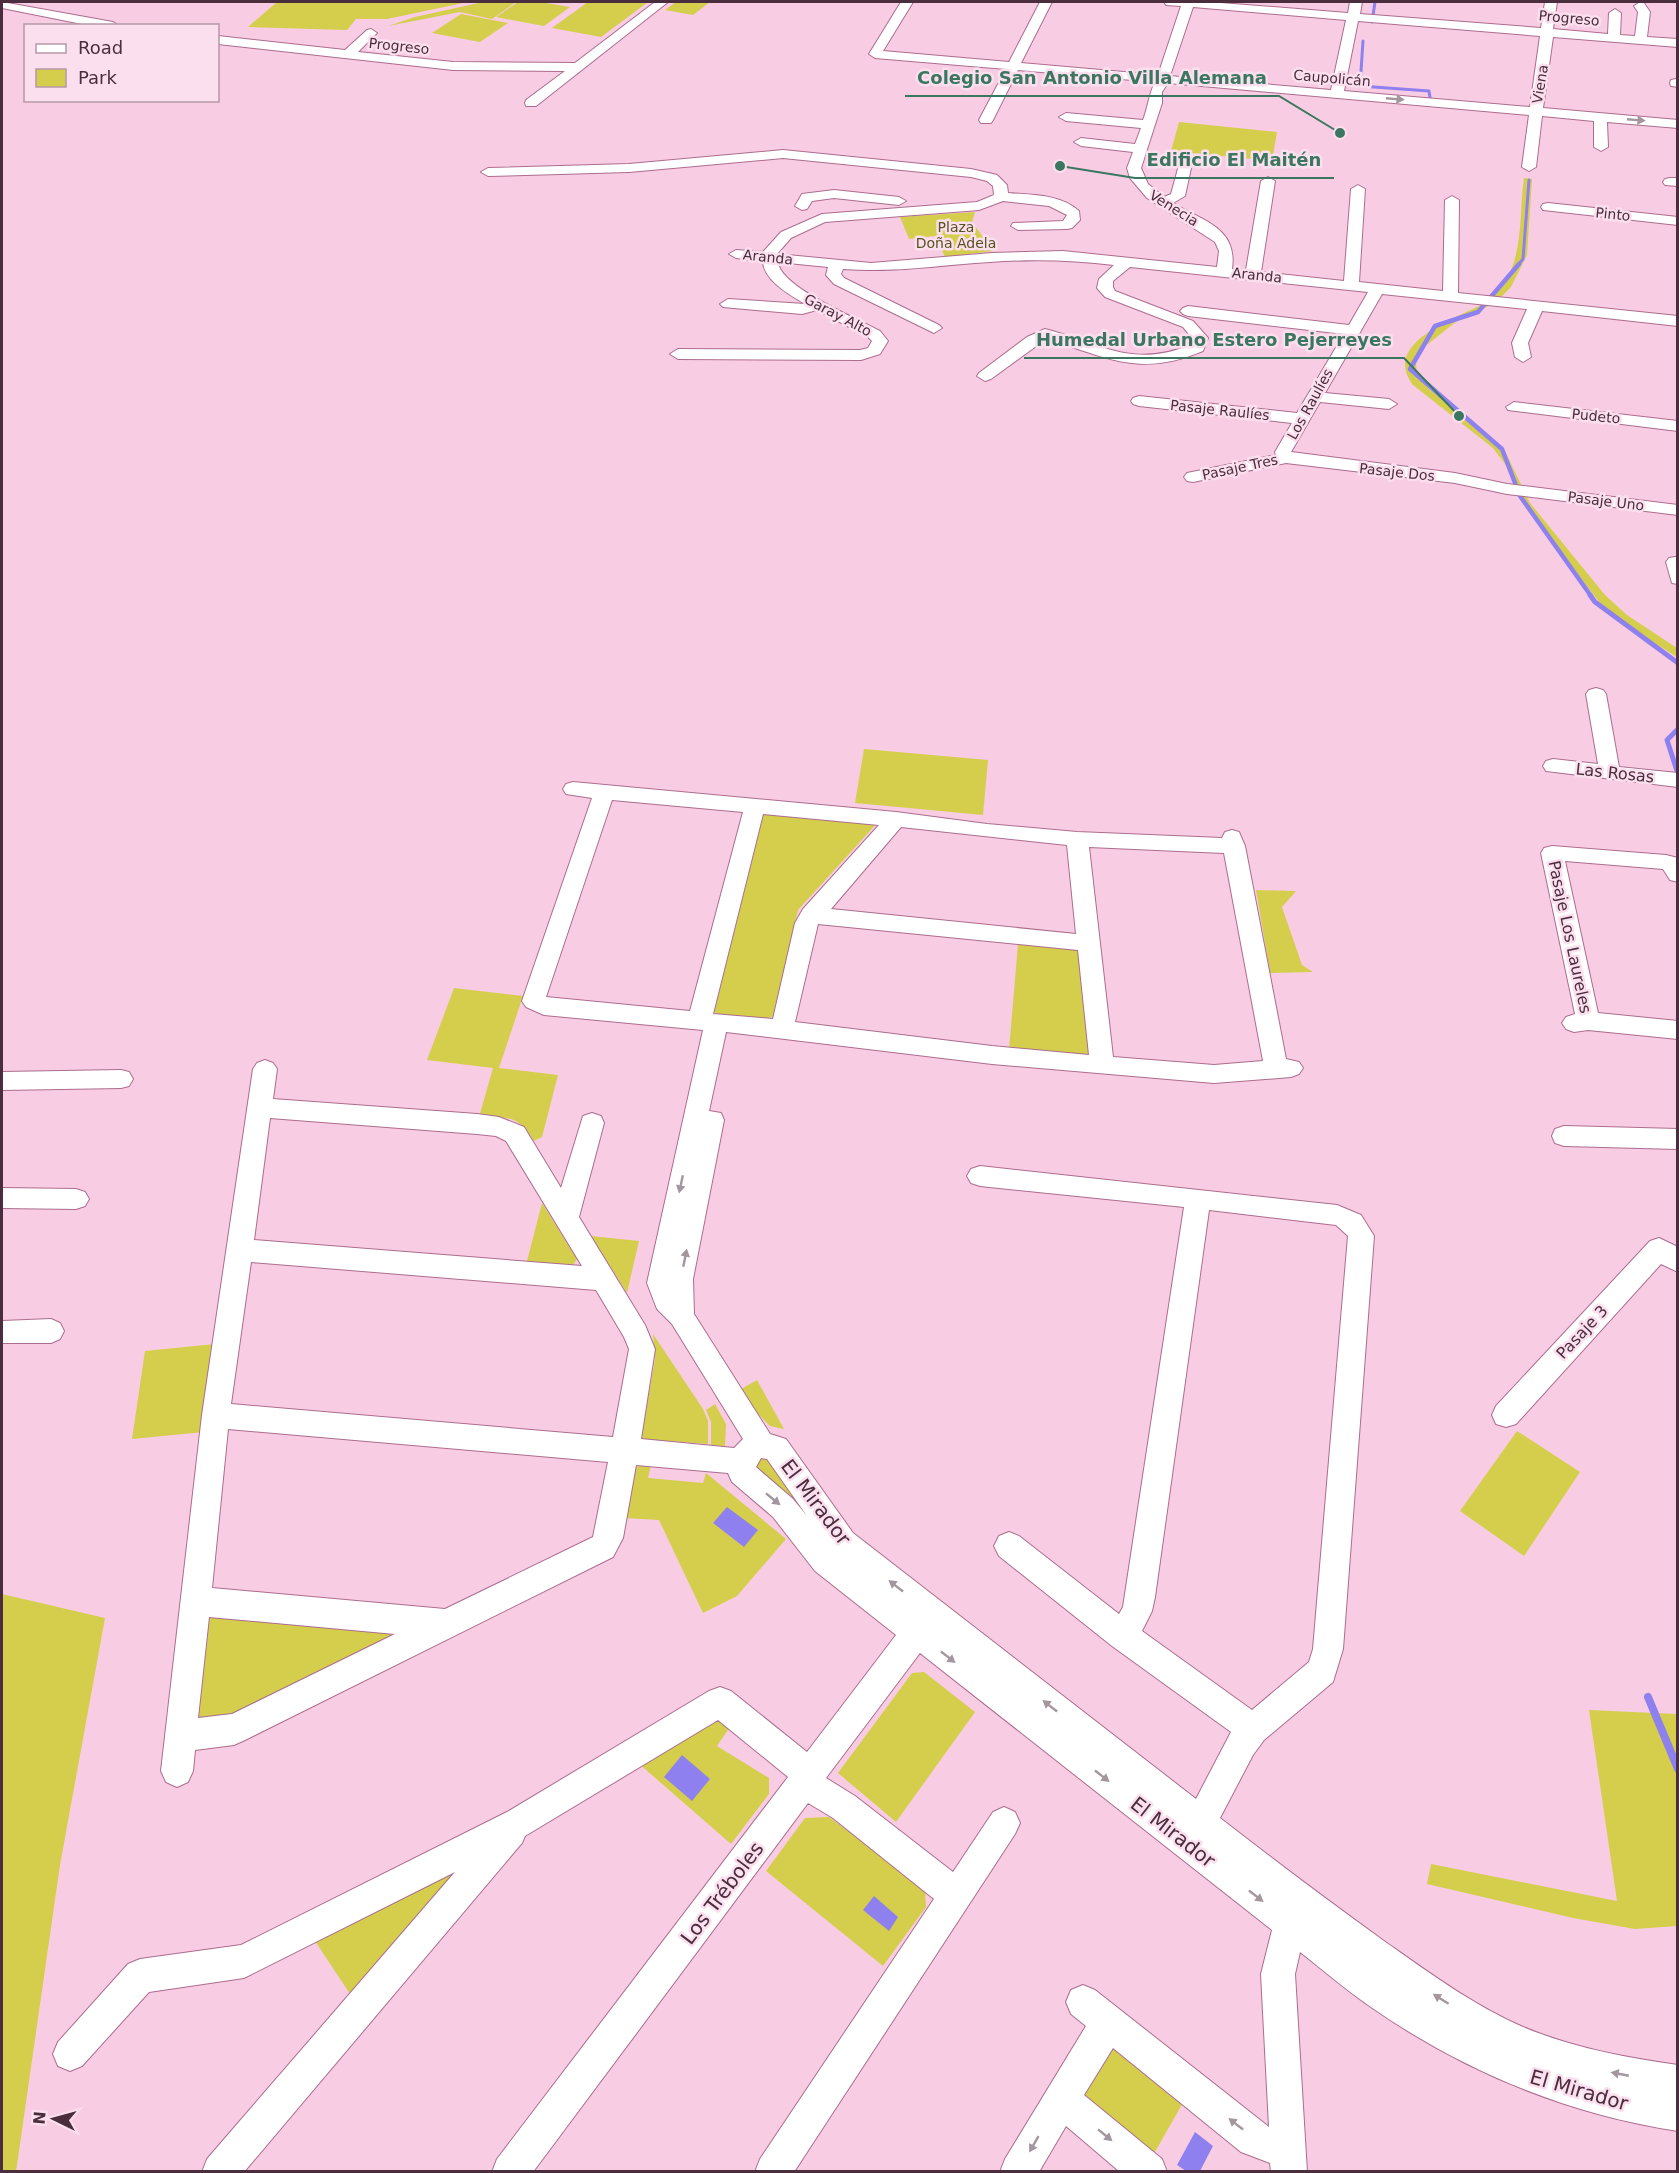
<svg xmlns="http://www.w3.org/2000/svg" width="1679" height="2173" viewBox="0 0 1679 2173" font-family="'DejaVu Sans',sans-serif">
	<rect width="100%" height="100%" fill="#f8cde3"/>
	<g fill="#d4ce4c">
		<polygon points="277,2 468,2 387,19 356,19 347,30 248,27"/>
		<polygon points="483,2 516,2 492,19 460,12 388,26 415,17"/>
		<polygon points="518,2 540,2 570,7 544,26 496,17"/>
		<polygon points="588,2 648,2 601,37 552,28"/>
		<polygon points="676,2 710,2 693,15 665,10"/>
		<polygon points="461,14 508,23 480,42 432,33"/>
		<polygon points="1179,122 1277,132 1272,161 1171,151"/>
		<path d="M1524 178 1532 179 1527 255 1511 287 1495 303 1457 321 1423 348 1416 362 1417 376 1429 389 1472 422 1505 451 1530 503 1605 595 1627 615 1677 648V657L1635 631 1600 603 1523 504 1505 464 1493 448 1413 385C1380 341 1460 318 1486 302 1494 297 1501 289 1505 282 1524 250 1519 213 1524 178Z"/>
		<polygon points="975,212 972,222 993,251 945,257 935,236 909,239 900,217"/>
		<polygon points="864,749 988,760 983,815 855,803"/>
		<polygon points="764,812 879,821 798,910 773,1016 768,1019 718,1015 713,1011"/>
		<polygon points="1256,890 1296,891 1282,907 1302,965 1313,972 1270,973"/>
		<polygon points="1018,944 1080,950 1090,1056 1009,1050"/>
		<path d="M454 988 523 996 499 1068 558 1075 542 1137 534 1141C516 1113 510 1119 479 1117L493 1068 427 1060Z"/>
		<polygon points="542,1203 577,1259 572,1267 527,1261"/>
		<polygon points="591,1236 639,1241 627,1293"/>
		<polygon points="653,1334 703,1409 708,1421 708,1444 641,1439 655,1359"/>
		<polygon points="215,1344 204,1432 132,1439 145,1351"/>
		<polygon points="757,1380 784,1429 770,1426 736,1392"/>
		<polygon points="715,1404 726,1424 725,1446 711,1445 711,1422 706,1410"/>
		<polygon points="1517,1431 1580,1472 1524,1556 1460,1511"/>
		<polygon points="757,1455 764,1455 801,1506 751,1467"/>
		<polygon points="643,1464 651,1465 648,1478 703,1483 706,1473 786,1539 737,1596 703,1613 659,1520 625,1518 634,1469"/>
		<polygon points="2,1594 105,1618 60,1865 16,2172 2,2171"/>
		<polygon points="209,1616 400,1634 237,1717 197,1720"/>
		<polygon points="924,1672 975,1712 896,1822 838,1773 912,1673"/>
		<polygon points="1589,1710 1677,1714 1677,1926 1635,1929 1573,1918 1427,1884 1431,1864 1617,1901"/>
		<polygon points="720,1719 730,1727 717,1746 769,1778 769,1794 731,1844 637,1762"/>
		<polygon points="829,1817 925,1889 926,1907 883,1966 766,1871 805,1818"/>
		<polygon points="486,1849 356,2003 315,1941"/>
		<polygon points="1116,2049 1184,2101 1152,2157 1085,2104 1082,2091 1107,2050"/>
	</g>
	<g fill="#8e81ef">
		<polygon points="727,1507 758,1530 744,1547 713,1523"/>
		<polygon points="682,1755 710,1779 692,1801 664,1777"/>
		<polygon points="874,1896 898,1917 889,1931 863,1910"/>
		<polygon points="1195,2132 1213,2146 1200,2171 1186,2171 1177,2165"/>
	</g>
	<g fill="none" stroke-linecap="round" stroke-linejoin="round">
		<g stroke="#8e81ef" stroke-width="3">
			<polyline points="1372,22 1375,2"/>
			<polyline points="1363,41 1360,86 1429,91 1430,98"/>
			<polyline points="1518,265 1523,259 1529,180"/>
		</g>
		<polyline stroke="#8e81ef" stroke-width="4.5" points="1519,264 1478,312 1435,326 1410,369 1502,449 1520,496 1591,596"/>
		<g stroke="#8e81ef" stroke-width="5">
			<polyline points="1590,595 1595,602 1678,663"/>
			<polyline points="1678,729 1667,740 1678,774"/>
		</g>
		<polyline stroke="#8e81ef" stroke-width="8" points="1648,1697 1678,1769"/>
		<g stroke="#ac6c8f" stroke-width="2">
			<g id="minor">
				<polygon points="2,2 113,22 119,26 92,26 2,8"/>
				<polygon points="655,2 668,2 536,106 526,106 525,103 526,100 565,71 453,70 218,44 218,36 345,50 367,30 371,29 377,33 358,52 453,62 575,63"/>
				<path d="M901 2H913L883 51 1009 62 1040 2H1052L1021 63 1158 75 1181 6 1166 5 1164 2H1208L1348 13 1350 2H1362L1360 14 1541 28 1545 2H1557L1553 29 1608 34 1609 13 1615 9 1621 13 1620 35 1635 36 1638 12 1634 6 1640 2 1644 3 1650 12 1647 37 1678 39V47L1553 37 1543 108 1678 120V128L1607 122 1608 147 1601 151 1594 147V121L1542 116 1536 167 1529 171 1522 167 1529 115 1168 83 1162 92V103L1141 168 1148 184 1164 197 1171 194 1179 165H1189L1191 168 1185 196 1173 203C1202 221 1238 227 1232 269L1246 270 1261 181 1268 177 1275 181 1261 272 1344 281 1351 189 1358 185 1365 189 1359 282 1443 291 1445 200 1452 196 1459 200 1458 293 1678 316V326L1542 311 1528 343 1531 357 1523 362 1515 357 1512 343 1527 309 1382 294 1325 393 1389 399 1397 404 1389 409 1320 402 1291 452 1455 473 1507 484 1678 505V515L1507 494 1455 483 1286 463 1193 482 1187 481 1184 477 1187 473 1276 455 1275 452 1292 423 1139 406 1133 404 1131 401 1133 398 1139 396 1297 413 1344 334 1188 316 1183 314 1180 311 1183 308 1188 306 1349 325 1368 292 1130 267 1113 281V287L1115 291 1193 321 1208 338 1203 351C1138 378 1108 357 1046 339L991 379 985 381 977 376 979 373 1027 337 1045 329C1100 343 1132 369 1190 345L1192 338 1183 327 1105 297 1097 288 1099 279 1114 265C1073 260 1032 259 990 262 941 265 892 273 843 269L841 274 844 278 939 325 942 328 934 333 834 284 826 275 828 267 778 262C780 287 858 319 880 331L888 341 880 354 861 360 678 359 670 354 678 349 860 350 868 348 872 341 868 337 817 310 802 314 723 307 720 304 728 299 805 304C790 295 763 280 763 261L736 258 729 254 736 250 763 252 781 232 822 214 977 202 994 195 993 186 987 181 971 177 783 158 629 172 488 176 481 172 488 168 629 164 783 150 971 169 997 175 1007 185 1008 193C1031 195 1060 194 1079 211L1080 220 1072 228 1067 229 1018 230 1011 226 1013 223 1063 221 1067 215 1049 206 1003 201 979 210 825 222 791 238 777 254 871 263 992 253 1063 251 1217 267 1219 251 1215 242 1147 198 1130 178 1127 168 1133 152 1081 146 1074 142 1081 138 1135 144 1141 128 1066 121 1059 117 1066 113 1143 120C1148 107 1149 94 1155 82L1018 70 993 120 991 123H981L979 120 1006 69 875 58 869 54ZM1193 7 1346 20 1331 90 1170 76ZM1358 21 1540 36 1530 107 1344 91Z"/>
				<polygon points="1676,79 1678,87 1671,86 1670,83 1671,80"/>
				<polygon points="1670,178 1678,178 1678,186 1665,185 1663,182 1665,179"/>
				<polygon points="834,190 899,197 906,201 899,205 834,198 812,201 807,209 802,210 795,206 802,194"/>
				<polygon points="1548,203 1678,217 1678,225 1543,210 1541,207 1543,204"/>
				<polygon points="1514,402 1678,421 1678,431 1508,410 1506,407"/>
				<polygon points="1675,557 1678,557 1678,584 1672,583 1666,562 1669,558"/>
				<polygon points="1596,688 1603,690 1606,694 1619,767 1678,773 1678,787 1546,771 1543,766 1546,761 1553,759 1598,764 1586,694 1589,690"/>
				<path d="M573 782 896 812 987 824 1077 832 1222 838 1225 832 1232 830 1239 832 1245 846 1286 1059 1299 1062 1303 1068 1299 1074 1291 1077 1214 1083 992 1064 726 1032 709 1111 721 1113 724 1120 693 1279 694 1314 770 1434 786 1439 853 1533 1196 1799 1231 1732 1112 1646 999 1556 994 1546 999 1536 1009 1532 1019 1536 1119 1614 1123 1607 1184 1207 980 1186 971 1183 967 1176 971 1169 980 1166 1337 1205 1361 1215 1374 1236 1343 1649 1333 1682 1264 1740 1253 1755 1220 1818C1274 1860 1329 1901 1384 1941 1428 1972 1473 2005 1523 2027 1574 2048 1623 2057 1678 2065V2131C1566 2114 1461 2070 1368 2005 1345 1989 1323 1970 1300 1952L1295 1974 1307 2172H1271L1270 2163 1241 2152 1113 2048 1084 2095 1162 2159 1167 2172H1120L1066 2126 1039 2172H1000L1005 2159 1086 2026 1071 2014 1066 2002 1071 1990 1083 1985 1095 1990 1269 2127 1261 1974 1272 1930 920 1653 826 1778 855 1796 953 1872 993 1812 1004 1807 1015 1812 1020 1823 1015 1834 794 2172H755L760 2159 934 1899 833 1818 808 1803 533 2172H492L497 2159 788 1777 718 1720 525 1836 522 1843 244 2172H202L207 2159 455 1872 244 1978 149 1992 82 2066 70 2071 58 2066 53 2054 58 2042 128 1964 140 1959 241 1945 507 1812 709 1691 720 1687 731 1691 807 1752 896 1635 815 1571 773 1517 732 1482 728 1473 636 1465 623 1538 613 1557 245 1740 234 1745 195 1750 193 1771 188 1782 177 1787 166 1782 161 1771 202 1415 253 1069 257 1063 265 1060 273 1063 277 1069 273 1099 477 1114 499 1117 524 1127 561 1188 583 1116 592 1113 601 1116 604 1123 579 1217 645 1325 655 1349 641 1439 734 1448 743 1439 672 1324 657 1309 647 1283 703 1030 544 1015 526 1007 522 1001 592 798 566 794 563 789 566 784ZM612 800 743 812 690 1011 546 997ZM763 814 879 825 803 909 795 923 773 1019 713 1014ZM901 827 1067 845 1076 934 831 909ZM1089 847 1224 853 1263 1061 1214 1065 1113 1057ZM818 924 1078 950 1089 1055 992 1046 795 1022ZM270 1118 477 1134 496 1136 506 1141 582 1266 254 1240ZM1209 1210 1336 1225 1348 1236 1313 1649 1309 1662 1252 1710 1142 1631 1152 1611 1155 1597ZM251 1262 596 1290 624 1337 629 1349 613 1437 231 1404ZM228 1429 608 1462 593 1537 445 1609 212 1588ZM761 1458 767 1459 807 1516 793 1499 756 1467ZM209 1617 395 1634 232 1714 198 1718Z"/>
				<polygon points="1552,846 1666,855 1678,858 1678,882 1670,880 1663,869 1565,861 1598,1013 1678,1021 1678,1039 1588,1030 1574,1032 1566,1029 1562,1023 1566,1017 1575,1014 1541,853 1544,848"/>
				<polygon points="121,1070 129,1072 133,1079 129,1086 121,1088 2,1090 2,1072"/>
				<polygon points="1564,1126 1678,1129 1678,1149 1564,1146 1555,1143 1552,1136 1555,1129"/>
				<polygon points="2,1188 76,1189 85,1192 89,1199 85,1206 76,1209 2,1208"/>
				<polygon points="1659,1238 1678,1247 1678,1272 1661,1264 1516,1424 1506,1427 1496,1424 1492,1415 1496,1406 1650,1241"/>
				<polygon points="51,1319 60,1323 64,1331 60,1339 51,1343 2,1343 2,1321"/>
			</g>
		</g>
		<use href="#minor" fill="#fff" fill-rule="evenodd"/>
	</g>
	<defs><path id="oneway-solid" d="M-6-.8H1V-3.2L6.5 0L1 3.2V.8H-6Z" transform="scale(1.5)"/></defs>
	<g fill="#a4969e">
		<use href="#oneway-solid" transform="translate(1395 99) rotate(5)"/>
		<use href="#oneway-solid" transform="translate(1636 120) rotate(5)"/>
		<use href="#oneway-solid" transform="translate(681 1184) rotate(102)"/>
		<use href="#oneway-solid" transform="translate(685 1258) rotate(-79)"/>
		<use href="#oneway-solid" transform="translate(773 1499) rotate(39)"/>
		<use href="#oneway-solid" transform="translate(896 1586) rotate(-142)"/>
		<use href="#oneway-solid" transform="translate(948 1657) rotate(38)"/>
		<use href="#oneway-solid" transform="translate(1050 1706) rotate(-142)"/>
		<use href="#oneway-solid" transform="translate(1102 1776) rotate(38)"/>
		<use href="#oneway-solid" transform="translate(1256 1896) rotate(38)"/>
		<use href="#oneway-solid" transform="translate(1441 1999) rotate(-148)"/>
		<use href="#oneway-solid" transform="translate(1620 2074) rotate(-169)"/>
		<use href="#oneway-solid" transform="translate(1236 2124) rotate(-142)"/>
		<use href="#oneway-solid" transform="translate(1105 2135) rotate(39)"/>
		<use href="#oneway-solid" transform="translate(1034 2144) rotate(120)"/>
	</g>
	<g text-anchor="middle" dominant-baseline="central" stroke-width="5" stroke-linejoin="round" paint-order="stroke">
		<g font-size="14" fill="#4a2e3d" stroke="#fcdfee">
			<text transform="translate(1569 18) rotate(5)">Progreso</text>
			<text transform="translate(399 46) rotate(6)">Progreso</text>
			<text transform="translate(1332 78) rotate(5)">Caupolicán</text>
			<text transform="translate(1540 84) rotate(-81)">Viena</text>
			<text transform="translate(1174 208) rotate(32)">Venecia</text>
			<text transform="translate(1613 214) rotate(6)">Pinto</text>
			<text transform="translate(768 257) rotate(6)">Aranda</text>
			<text transform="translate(1257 275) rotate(6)">Aranda</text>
			<text transform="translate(838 315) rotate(28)">Garay Alto</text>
			<text transform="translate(1310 404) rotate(-61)">Los Raulíes</text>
			<text transform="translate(1220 410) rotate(6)">Pasaje Raulíes</text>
			<text transform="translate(1596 416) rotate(6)">Pudeto</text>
			<text transform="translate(1240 467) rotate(-12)">Pasaje Tres</text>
			<text transform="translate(1397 472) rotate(6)">Pasaje Dos</text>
			<text transform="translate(1606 501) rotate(7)">Pasaje Uno</text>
		</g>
		<g font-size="14" fill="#56531c" stroke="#fcdfee">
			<text x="956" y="227">Plaza<tspan x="956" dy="16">Doña Adela</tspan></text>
		</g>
		<g font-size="16" fill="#4a2e3d" stroke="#fcdfee">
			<text transform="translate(1615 773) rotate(6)">Las Rosas</text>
			<text transform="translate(1570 937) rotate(78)">Pasaje Los Laureles</text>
			<text transform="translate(1582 1332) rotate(-47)">Pasaje 3</text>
		</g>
		<g font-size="20" fill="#4a2e3d" stroke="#fcdfee">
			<text transform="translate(816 1502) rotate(53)">El Mirador</text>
			<text transform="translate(1173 1832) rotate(38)">El Mirador</text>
			<text transform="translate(722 1893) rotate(-53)">Los Tréboles</text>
			<text transform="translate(1579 2090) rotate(16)">El Mirador</text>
		</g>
	</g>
	<path fill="none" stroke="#3b7660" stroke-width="2" d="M1340 133L1279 96H905M1060 166L1135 178H1334M1459 416L1404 358H1024"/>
	<g fill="#3b7660" stroke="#fcdfee" stroke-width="2">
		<circle cx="1340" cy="133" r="6"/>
		<circle cx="1060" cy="166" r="6"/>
		<circle cx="1459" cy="416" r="6"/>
	</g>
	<g font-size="18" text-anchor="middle" font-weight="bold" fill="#3b7660" stroke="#fcdfee" stroke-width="5" stroke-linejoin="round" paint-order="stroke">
		<text x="1092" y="84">Colegio San Antonio Villa Alemana</text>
		<text x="1234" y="166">Edificio El Maitén</text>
		<text x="1214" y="346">Humedal Urbano Estero Pejerreyes</text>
	</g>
	<rect width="1679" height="2173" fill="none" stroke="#4a2e3d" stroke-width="6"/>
	<rect x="24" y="24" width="195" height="78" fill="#fcdfee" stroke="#b598a7" stroke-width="1.5"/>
	<rect x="36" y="44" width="30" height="9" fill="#ffffff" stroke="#b598a7" stroke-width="1.5"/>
	<text x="78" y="54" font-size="18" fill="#4a2e3d">Road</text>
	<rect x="36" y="69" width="30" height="18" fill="#d4ce4c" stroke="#b598a7" stroke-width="1.5"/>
	<text x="78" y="84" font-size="18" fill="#4a2e3d">Park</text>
	<g transform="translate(54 2119) rotate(275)" stroke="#fcdfee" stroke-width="4.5" paint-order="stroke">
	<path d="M0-4.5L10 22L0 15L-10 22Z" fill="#4a2e3d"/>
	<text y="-9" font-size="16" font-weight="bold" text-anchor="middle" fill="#4a2e3d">N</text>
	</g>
</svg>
